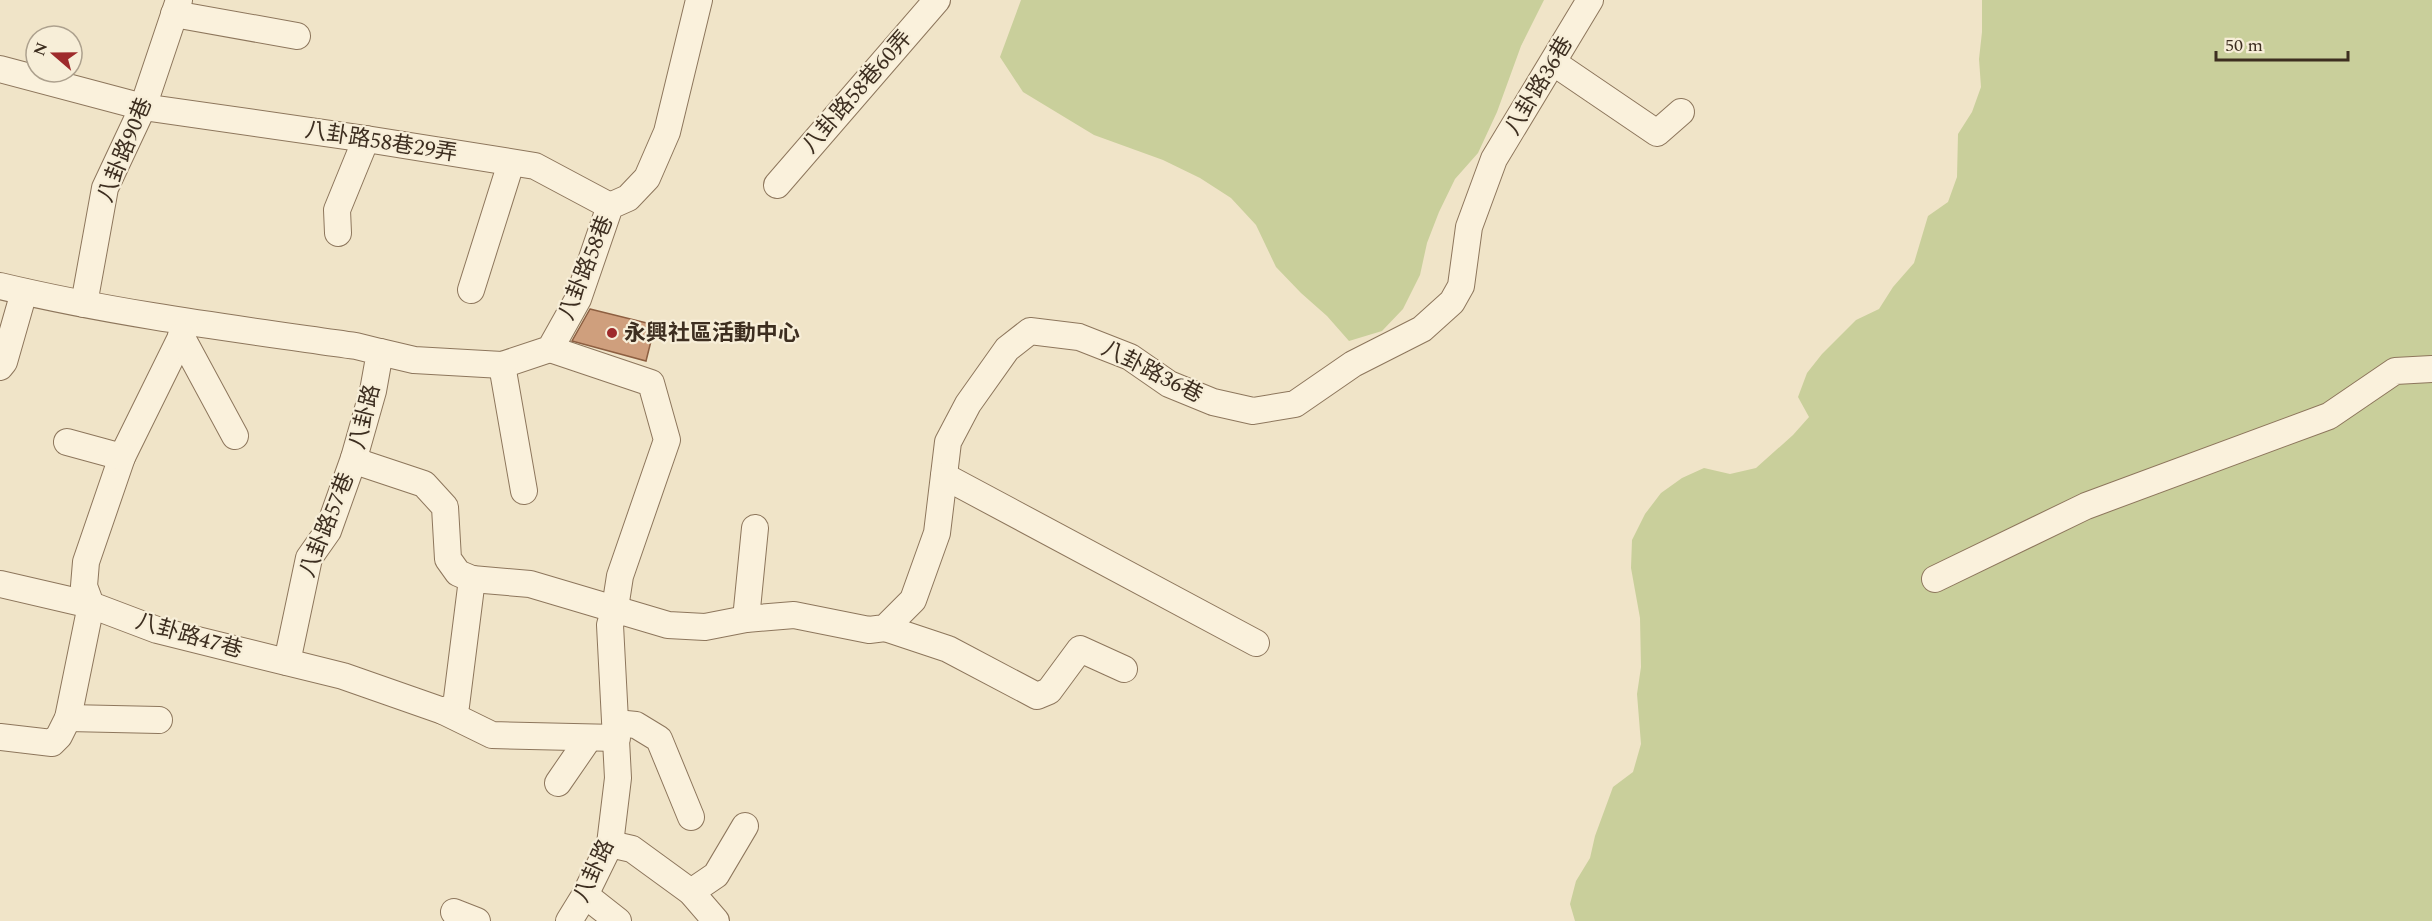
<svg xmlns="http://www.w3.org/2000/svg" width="2432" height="921" viewBox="0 0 2432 921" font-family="Spectral,'Noto Sans TC',serif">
	<rect width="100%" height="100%" fill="#f0e4c8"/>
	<g fill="#c9cf9b">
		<polygon points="1021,0 1544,0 1521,46 1497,112 1478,153 1455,179 1439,212 1427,243 1420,275 1403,309 1382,331 1349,341 1327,316 1301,293 1276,267 1256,225 1231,198 1200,178 1163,160 1094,135 1023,92 1000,57"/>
		<polygon points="1982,0 2432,0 2432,921 1575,921 1570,904 1576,881 1590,858 1595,836 1613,787 1633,772 1641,744 1637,694 1641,667 1640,618 1631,568 1632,540 1645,514 1661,493 1682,478 1704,468 1730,474 1756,468 1793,435 1809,417 1798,397 1807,373 1822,354 1856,320 1879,309 1893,287 1914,263 1928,216 1948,202 1957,177 1958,134 1972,112 1981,87 1979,59 1982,32"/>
	</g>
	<polygon fill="#cf9f7d" stroke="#8d5f41" stroke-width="1.5" points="590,309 655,325 646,361 572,341"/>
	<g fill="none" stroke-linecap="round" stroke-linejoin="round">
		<g stroke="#8d765c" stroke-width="28">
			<g id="minor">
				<polyline points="174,14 297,36"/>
				<polyline points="1554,63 1657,133 1681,112"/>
				<polyline points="0,69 143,107 366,139 535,166 610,206"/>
				<polyline points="777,185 937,0"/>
				<polyline points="338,233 337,210 366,139"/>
				<path d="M0 286C117 314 237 329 356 346L380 352 373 391 354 458 364 464 424 484 445 507 448 559 458 573 472 579 530 584 668 625 705 627 746 619 794 615 869 630 885 628 913 600 937 533 948 442 968 404 1007 349 1030 331 1079 337 1130 357 1169 384 1213 402 1253 411 1295 404 1353 364 1422 329 1452 302 1461 286 1469 227 1494 159 1590 0"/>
				<polyline points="471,290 511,163"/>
				<polyline points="84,304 105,188 143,107 179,0"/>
				<polyline points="188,323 122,457 86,562 84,586 91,605 157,630 343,676 443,711 456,706 472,579"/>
				<polyline points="181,336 235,436"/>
				<polyline points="550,349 651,383 667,440 620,576 615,608 610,625 618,778 610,844 585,895 569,921"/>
				<polyline points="380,352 414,360 502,365 550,349 578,299 610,206 628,198 647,178 667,132 699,0"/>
				<polyline points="502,365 524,491"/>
				<polyline points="0,367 4,362 24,292"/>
				<polyline points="67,442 122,457"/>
				<polyline points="944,476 1256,643"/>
				<polyline points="1935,579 2086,506 2329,416 2395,371 2432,369"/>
				<polyline points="0,584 91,605 68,718 59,736 52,743 0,737"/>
				<polyline points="746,619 755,528"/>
				<polyline points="885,628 948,649 1037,696 1049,691 1080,649 1124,669"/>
				<polyline points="287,662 309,558 328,531 354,458"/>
				<polyline points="443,711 492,735 617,738"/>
				<polyline points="68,718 159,720"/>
				<polyline points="616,723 636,725 659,739 691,817"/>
				<polyline points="558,783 589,738"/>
				<polyline points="610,844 632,849 691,892 716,921"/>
				<polyline points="691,892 716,875 745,826"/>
				<polyline points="585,895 618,921"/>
				<polyline points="454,912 477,921"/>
			</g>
		</g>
		<use href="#minor" stroke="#faf1dc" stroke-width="26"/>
	</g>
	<circle fill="#9e2a2b" stroke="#f7eed8" stroke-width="2" cx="612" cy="333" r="6"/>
	<g text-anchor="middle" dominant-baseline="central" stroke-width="4.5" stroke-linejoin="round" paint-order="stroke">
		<g font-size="22" fill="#3d2e20" stroke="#f7eed8">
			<text transform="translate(1539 86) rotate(-59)">八卦路36巷</text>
			<text transform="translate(857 92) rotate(-49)">八卦路58巷60弄</text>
			<text transform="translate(381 142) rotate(9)">八卦路58巷29弄</text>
			<text transform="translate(125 150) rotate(-68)">八卦路90巷</text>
			<text transform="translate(586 268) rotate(-68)">八卦路58巷</text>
			<text transform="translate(1152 372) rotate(27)">八卦路36巷</text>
			<text transform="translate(365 417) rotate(-76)">八卦路</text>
			<text transform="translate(327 525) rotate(-68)">八卦路57巷</text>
			<text transform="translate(189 636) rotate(16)">八卦路47巷</text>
			<text transform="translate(594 871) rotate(-65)">八卦路</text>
		</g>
		<g font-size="22" font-weight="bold" fill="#3d2e20" stroke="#f7eed8" text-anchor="start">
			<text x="624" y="333">永興社區活動中心</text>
		</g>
	</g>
	<g transform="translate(54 54) rotate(290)"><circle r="28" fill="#f7eed8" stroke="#ada18e" stroke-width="1.5"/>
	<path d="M0-4.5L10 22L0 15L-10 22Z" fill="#9e2a2b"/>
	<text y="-9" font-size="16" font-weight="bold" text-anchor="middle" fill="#3d2e20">N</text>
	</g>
	<path d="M2216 51v9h132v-9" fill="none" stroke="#3d2e20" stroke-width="3"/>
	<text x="2225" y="51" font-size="18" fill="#3d2e20" stroke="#f7eed8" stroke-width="4.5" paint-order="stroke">50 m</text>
</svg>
